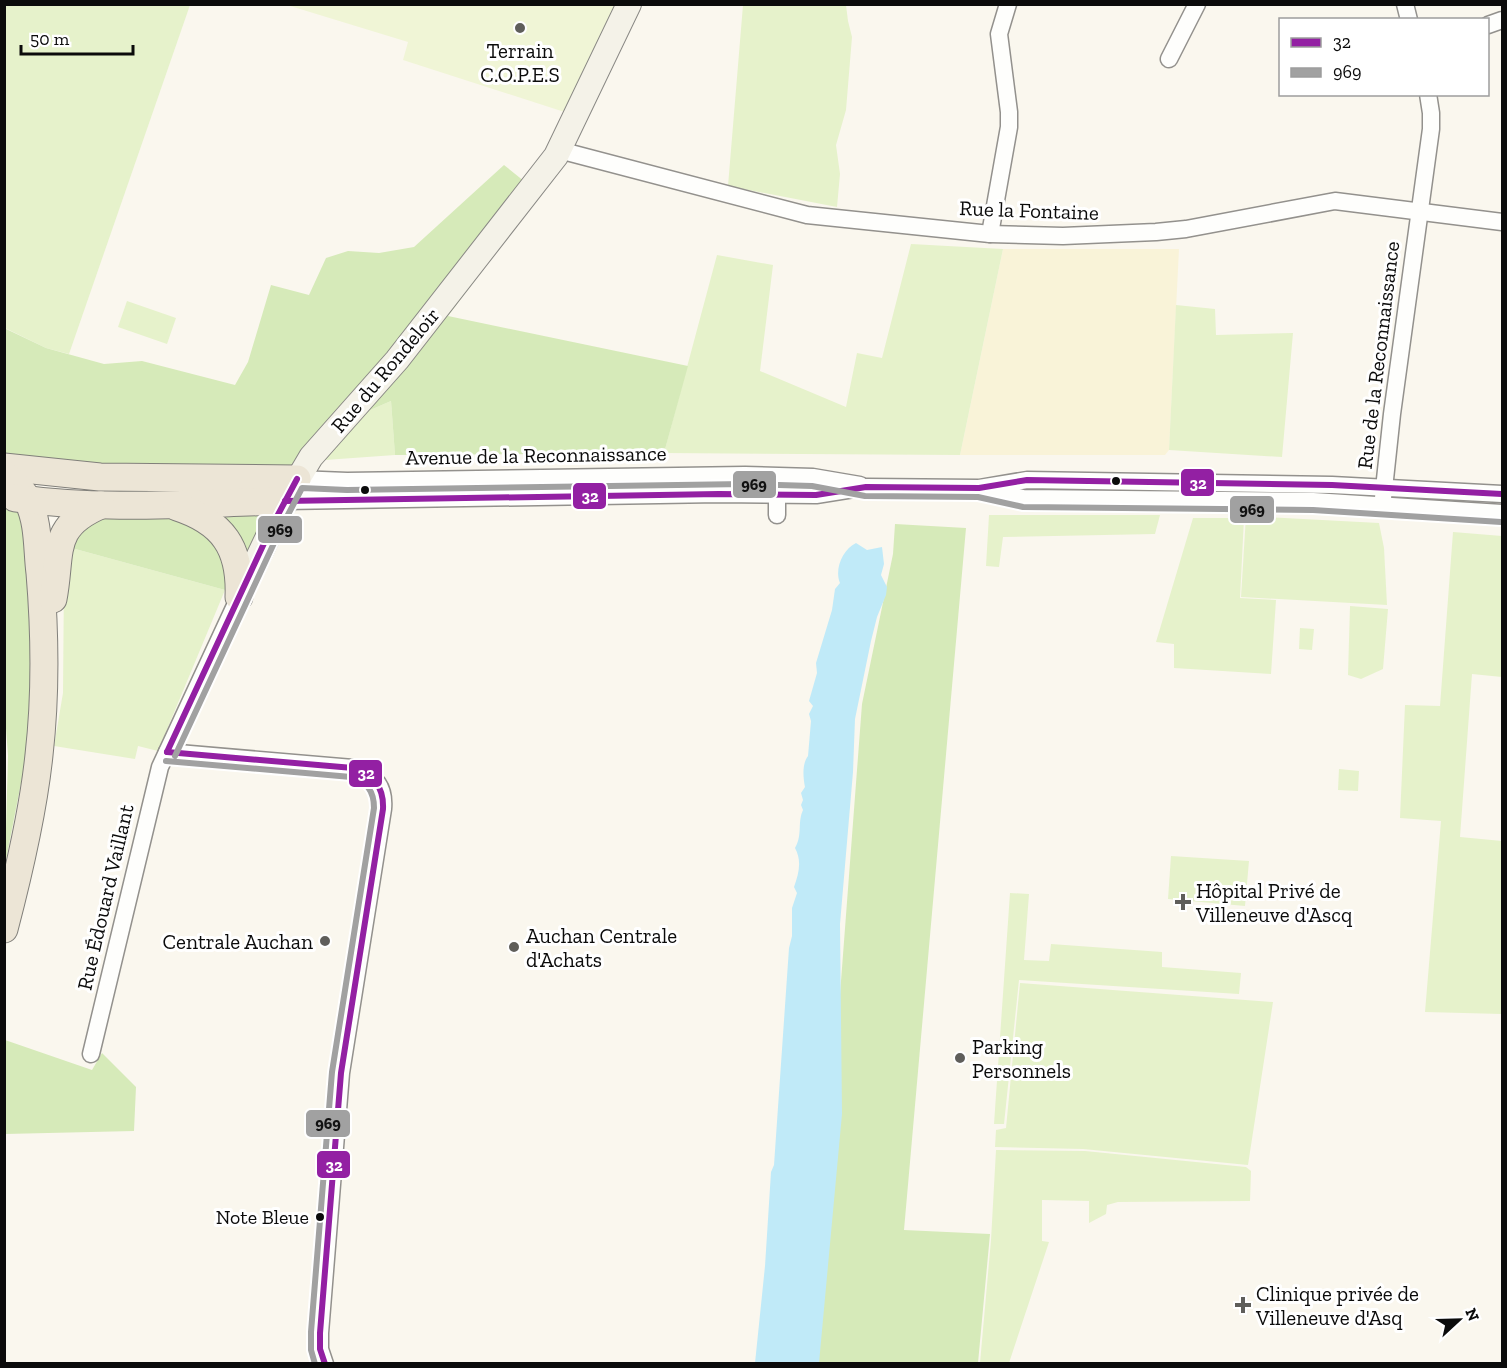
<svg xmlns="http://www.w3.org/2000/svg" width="1507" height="1368" viewBox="0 0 1507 1368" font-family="'Zilla Slab',serif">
	<rect width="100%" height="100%" fill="#faf7ee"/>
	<polygon fill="#f9f3d8" points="1003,249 1179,249 1169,450 1165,455 960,455"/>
	<g fill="#e6f2cb">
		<polygon points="4,5 190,5 69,354 46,348 5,328"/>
		<polygon points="743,5 846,5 848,21 852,37 846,110 836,145 840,174 837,207 728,186"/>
		<polygon points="911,244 1003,249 960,455 664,453 717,255 773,265 760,371 846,407 857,353 882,358"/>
		<polygon points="127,301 176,318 167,344 118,327"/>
		<polygon points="1176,305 1215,309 1216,335 1293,333 1282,457 1169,450"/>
		<polygon points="391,401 395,455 297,462 324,430"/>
		<polygon points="989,515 1160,515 1155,534 1003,537 999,567 986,566"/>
		<polygon points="1246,516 1379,523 1384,548 1387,605 1241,597"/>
		<polygon points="1193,518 1244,518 1240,598 1276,600 1271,674 1174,668 1174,644 1156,642"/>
		<polygon points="1453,532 1502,536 1502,677 1472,674 1460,837 1502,841 1502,1014 1425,1012 1441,821 1400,818 1405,705 1440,706"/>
		<polygon points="68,547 225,590 158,751 138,746 135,759 54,746 63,693 64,576"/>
		<polygon points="1350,606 1388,609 1383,669 1361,679 1348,675"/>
		<polygon points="1300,628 1314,629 1312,650 1299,649"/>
		<polygon points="1339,769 1359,771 1358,791 1338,790"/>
		<polygon points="1171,856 1249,861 1245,906 1168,899"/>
		<polygon points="1010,893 1029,894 1024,960 1049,961 1051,944 1162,952 1162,967 1241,973 1239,994 1019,980 1004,1124 994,1124"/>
		<polygon points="1020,983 1273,1002 1248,1165 1083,1149 995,1147 996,1130 1006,1128"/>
		<polygon points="996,1150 1085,1151 1246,1167 1251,1171 1250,1201 1118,1202 1107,1205 1106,1214 1089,1223 1089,1201 1042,1200 1042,1241 1049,1242 1009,1363 980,1363 991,1240"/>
	</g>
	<g fill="#d6eab9">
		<polygon points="504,165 540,194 448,316 688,366 664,453 395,455 391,401 324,430 225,590 68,547 101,467 5,457 4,328 46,348 104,364 142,361 235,385 248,362 271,285 309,295 326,258 348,251 379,253 414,247"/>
		<polygon points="5,508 18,511 22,517 32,601 31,732 5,865 8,756 4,700"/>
		<polygon points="895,524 966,528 904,1230 990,1234 978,1363 812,1364 862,704 893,554"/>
		<polygon points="5,1040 92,1070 102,1053 136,1087 134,1131 5,1134"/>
	</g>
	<polygon fill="#f0f5d6" points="287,5 287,4 632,5 583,118 403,60 408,42"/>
	<path fill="#c0eaf8" d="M856 543 867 550 882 547 884 564 881 575 887 587 886 595 877 617 871 641 855 719 853 772 840 924 842 1114 819 1363H755L765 1266 771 1172 774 1165 789 948 792 936V908L797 893 794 887C799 873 802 861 795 848 803 834 797 823 803 810L801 805 803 800 801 793 805 787C803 777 802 764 808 756L811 721 809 714 813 706 809 701 817 673 816 663 832 610 835 589 840 583C834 569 843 549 856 543Z"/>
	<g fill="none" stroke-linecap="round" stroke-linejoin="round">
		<g stroke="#93918d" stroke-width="19">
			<g id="street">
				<polyline points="1405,4 1409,20"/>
				<polyline points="1488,25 1502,20"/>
				<polyline points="1169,59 1197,4"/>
				<polyline points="559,150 807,215 990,234 1063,236 1156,232 1186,229 1335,201 1502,222"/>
				<polyline points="990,234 1009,127 1009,112 999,34 1008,4"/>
				<polyline points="297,479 347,481 745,475 813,477 860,485"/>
				<polyline points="983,489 1023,498 1313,501 1502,513"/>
				<polyline points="1383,498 1392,414 1431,129 1431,113 1428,94"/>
				<polyline points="285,501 719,494 816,495 866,487 979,488 1027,480 1332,485 1502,494"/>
				<polyline points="777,515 777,483"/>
				<path d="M167 752 353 768C375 774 385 787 383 809L341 1073 320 1333V1349L325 1364"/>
				<polyline points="91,1054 160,767 239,597"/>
			</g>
		</g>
		<g stroke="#898884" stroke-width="26">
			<polyline id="secondary" points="239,597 285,501 311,457 397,360 556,156 629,4"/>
		</g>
		<g stroke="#807f7a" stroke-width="29">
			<g id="primary">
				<polyline points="4,467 100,477 297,479"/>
				<path d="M4 474C13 482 23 490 28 501 39 523 37 550 40 573 45 633 46 694 39 755 33 813 19 872 4 929"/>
				<path d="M15 498C104 511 195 503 285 501"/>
				<path d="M177 507C223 522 241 548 239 597"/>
				<path d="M53 599C62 553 49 527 101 505"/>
			</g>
		</g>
		<use href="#street" stroke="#fefefc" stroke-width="16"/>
		<use href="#secondary" stroke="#f4f2e8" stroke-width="24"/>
		<use href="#primary" stroke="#ece5d6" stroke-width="27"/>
		<g stroke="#fff" stroke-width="10">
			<g id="bus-1">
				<polyline points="285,501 719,494 816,495 866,487 979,488 1027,480 1332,485 1502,494"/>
				<path d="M167 752 353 768C374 775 384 787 383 809L341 1073 320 1333V1349L325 1364"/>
				<polyline points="167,752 273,524 297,479"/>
			</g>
		</g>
		<g stroke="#fff" stroke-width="10">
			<g id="bus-2">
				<polyline points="175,756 281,528 302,488 347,490 745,484 812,486 865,496 978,497 1023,507 1313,510 1501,522"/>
				<path d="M166 761 351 777C367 782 374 791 374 808L332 1072 311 1332V1350L315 1364"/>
			</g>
		</g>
		<use href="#bus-1" stroke="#9320a3" stroke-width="6"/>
		<use href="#bus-2" stroke="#a1a1a1" stroke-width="6"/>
	</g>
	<g fill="#5f5e5a" stroke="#fff" stroke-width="2">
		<circle cx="520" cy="28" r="6"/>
		<path d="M1180 893h6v6h6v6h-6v6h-6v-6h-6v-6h6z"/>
		<circle cx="325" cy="941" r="6"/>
		<circle cx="514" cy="947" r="6"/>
		<circle cx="960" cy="1058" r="6"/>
		<path d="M1240 1296h6v6h6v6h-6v6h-6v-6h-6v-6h6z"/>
	</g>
	<g fill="#0b0b0b" stroke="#fff" stroke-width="2">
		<circle cx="1116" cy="481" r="5"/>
		<circle cx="365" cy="490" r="5"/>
		<circle cx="320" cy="1217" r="5"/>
	</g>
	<g text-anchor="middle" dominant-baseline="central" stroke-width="6" stroke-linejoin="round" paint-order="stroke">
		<g font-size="20" fill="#0b0b0b" stroke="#fff" text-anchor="end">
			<text x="309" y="1217">Note Bleue</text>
		</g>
		<g font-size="21" fill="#0b0b0b" stroke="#fff" text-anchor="start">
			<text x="520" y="50" text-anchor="middle">Terrain<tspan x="520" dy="24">C.O.P.E.S</tspan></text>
			<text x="1196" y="890">Hôpital Privé de<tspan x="1196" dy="24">Villeneuve d'Ascq</tspan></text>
			<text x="526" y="935">Auchan Centrale<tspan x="526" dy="24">d'Achats</tspan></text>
			<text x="313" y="941" text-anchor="end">Centrale Auchan</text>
			<text x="972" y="1046">Parking<tspan x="972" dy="24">Personnels</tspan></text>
			<text x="1256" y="1293">Clinique privée de<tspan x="1256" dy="24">Villeneuve d'Asq</tspan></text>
		</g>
		<g font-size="21" fill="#0b0b0b" stroke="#fff">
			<text transform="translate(1029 210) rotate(2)">Rue la Fontaine</text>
			<text transform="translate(1378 355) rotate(-83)">Rue de la Reconnaissance</text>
			<text transform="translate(385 370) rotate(-50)">Rue du Rondeloir</text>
			<text transform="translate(536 455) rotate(-1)">Avenue de la Reconnaissance</text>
			<text transform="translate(105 897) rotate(-77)">Rue Édouard Vaillant</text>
		</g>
	</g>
	<g stroke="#fff" stroke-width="2">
		<rect x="1180" y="468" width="35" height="29" rx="6" fill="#9320a3"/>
		<rect x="732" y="470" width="45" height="29" rx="6" fill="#a1a1a1"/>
		<rect x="572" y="482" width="35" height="28" rx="6" fill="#9320a3"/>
		<rect x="1229" y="495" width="46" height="29" rx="6" fill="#a1a1a1"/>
		<rect x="257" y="515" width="46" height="29" rx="6" fill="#a1a1a1"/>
		<rect x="348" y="759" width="35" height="29" rx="6" fill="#9320a3"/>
		<rect x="305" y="1109" width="46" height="29" rx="6" fill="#a1a1a1"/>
		<rect x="316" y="1150" width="35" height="29" rx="6" fill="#9320a3"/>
	</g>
	<g font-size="16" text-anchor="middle" font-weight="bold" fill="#fff">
		<text x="1198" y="489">32</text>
		<text x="590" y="502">32</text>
		<text x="366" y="779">32</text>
		<text x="334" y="1171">32</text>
	</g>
	<g font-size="16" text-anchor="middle" font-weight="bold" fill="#111">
		<text x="754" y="490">969</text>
		<text x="1252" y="515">969</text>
		<text x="280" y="535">969</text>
		<text x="328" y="1129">969</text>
	</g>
	<rect width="1507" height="1368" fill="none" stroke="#0b0b0b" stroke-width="12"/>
	<rect x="1279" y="18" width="210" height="78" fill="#ffffff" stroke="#9d9d9d" stroke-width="1.5"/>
	<rect x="1291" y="38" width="30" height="9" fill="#9320a3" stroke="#9d9d9d" stroke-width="1.5"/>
	<text x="1333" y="48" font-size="18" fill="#0b0b0b">32</text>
	<rect x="1291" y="68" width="30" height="9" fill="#a1a1a1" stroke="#9d9d9d" stroke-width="1.5"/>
	<text x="1333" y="78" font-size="18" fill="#0b0b0b">969</text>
	<g transform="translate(1459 1320) rotate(68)" stroke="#ffffff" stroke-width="4.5" paint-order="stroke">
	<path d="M0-4.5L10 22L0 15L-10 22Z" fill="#0b0b0b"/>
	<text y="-9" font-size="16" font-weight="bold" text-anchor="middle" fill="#0b0b0b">N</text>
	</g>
	<path d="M21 45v9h112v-9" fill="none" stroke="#0b0b0b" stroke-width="3"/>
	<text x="30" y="45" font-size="18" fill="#0b0b0b" stroke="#ffffff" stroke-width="4.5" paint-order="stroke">50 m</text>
</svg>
